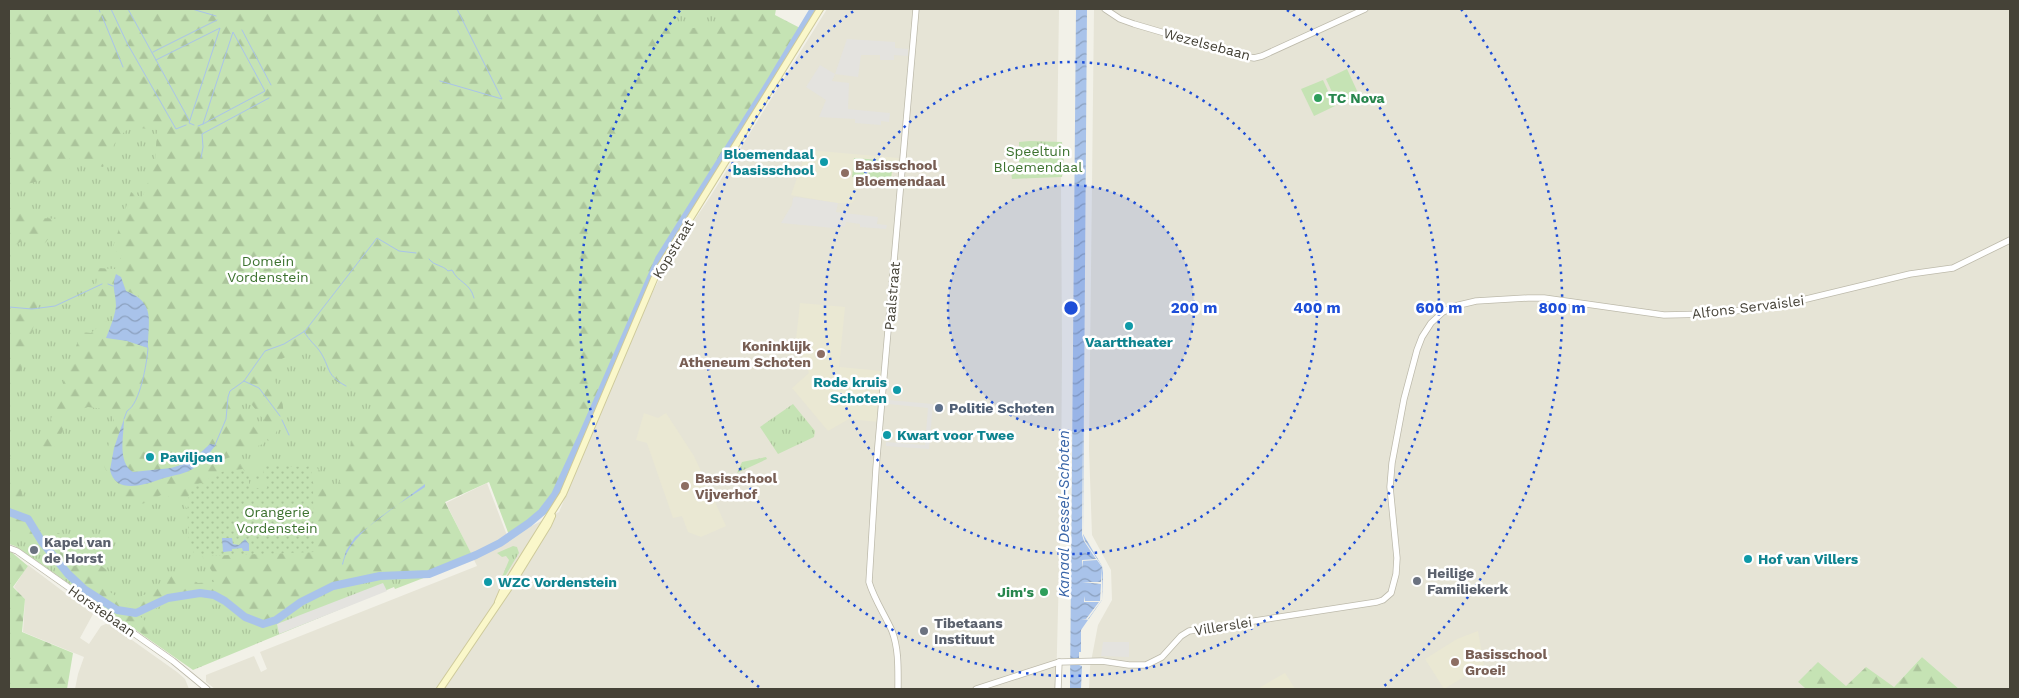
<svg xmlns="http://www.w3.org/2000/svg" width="2019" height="698" viewBox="0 0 2019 698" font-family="'Work Sans',sans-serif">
	<defs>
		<pattern id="grass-tufts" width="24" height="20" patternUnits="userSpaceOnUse" patternTransform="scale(1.25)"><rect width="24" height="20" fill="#c5e3b4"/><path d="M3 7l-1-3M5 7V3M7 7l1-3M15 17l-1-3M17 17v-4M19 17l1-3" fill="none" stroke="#abc49b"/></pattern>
		<pattern id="forest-firs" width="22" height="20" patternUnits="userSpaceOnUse" patternTransform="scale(1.25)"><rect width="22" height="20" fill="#c5e3b4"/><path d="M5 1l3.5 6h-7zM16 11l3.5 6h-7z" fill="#abc49b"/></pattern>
		<pattern id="garden-dots" width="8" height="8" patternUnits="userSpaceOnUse" patternTransform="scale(1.25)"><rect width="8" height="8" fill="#c5e3b4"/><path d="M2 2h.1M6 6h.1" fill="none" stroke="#abc49b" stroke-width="1.8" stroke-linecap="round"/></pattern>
		<pattern id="water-waves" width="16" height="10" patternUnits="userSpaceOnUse" patternTransform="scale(1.25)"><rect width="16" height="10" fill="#a9c3ea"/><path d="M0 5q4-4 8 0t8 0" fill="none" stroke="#8ba0be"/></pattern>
	</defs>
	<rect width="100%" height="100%" fill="#f2f1e8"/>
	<g fill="#e6e4d6">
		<polygon points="827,9 1059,9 1057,143 1061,178 1062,353 1061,492 1056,689 215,689 206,682 206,675 254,656 261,672 267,669 260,652 477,566 446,503 487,483 508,538 559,512 650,297 675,249 710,197"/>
		<polygon points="1094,9 2010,9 2010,689 1959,689 1922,657 1894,687 1846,687 1798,682 1806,689 1089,689 1090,667 1098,625 1112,600 1111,570 1092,535 1089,449"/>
		<polygon points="28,565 93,614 80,638 89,644 101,626 108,623 177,672 185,679 189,689 75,689 78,674 84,657 23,632 25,599 14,587"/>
	</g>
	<g fill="#eae8d3">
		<polygon points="807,150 899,158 898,162 894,161 892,180 897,181 897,184 857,181 855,199 852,203 836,203 791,195"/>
		<polygon points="800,303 845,307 839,367 882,371 879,422 849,419 828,431 792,388 809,373 796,340"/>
		<polygon points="644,413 658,418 666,413 694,456 726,526 701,537 688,532 682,516 673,518 647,443 636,440"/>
		<polygon points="1478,631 1484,665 1444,689 1425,659 1457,639"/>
		<polygon points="1285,673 1295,689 1258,689 1264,685"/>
	</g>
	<g fill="url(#grass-tufts)">
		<polygon points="9,9 767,9 475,447 438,469 441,570 473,557 473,559 395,589 394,587 193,670 15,546 9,544"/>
		<polygon points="1030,141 1062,142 1064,164 1062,177 1012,179 1011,171 1017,171 1019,168 1019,142"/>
		<polygon points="854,158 893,161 891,180 852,177"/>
		<polygon points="793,404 815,431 814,437 778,454 760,427"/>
		<polygon points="766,457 767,459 737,473 742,462"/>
		<polygon points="513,546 517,547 519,553 504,578 502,577 509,560 506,556 502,557 497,553"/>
	</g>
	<g fill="url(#forest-firs)">
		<path d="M9 9H678L675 21 693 28 727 23 733 9H776L775 15 802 29 660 259 549 512 509 535 489 482 445 502 473 557C454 565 435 573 415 576 405 577 394 577 384 578 364 581 344 586 324 591 302 598 286 617 265 625L250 620 232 605 214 593 191 592 140 616 153 629 150 639 58 573 38 541 16 531V521L9 520V455C24 482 20 519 49 538L58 533 65 536 60 550 69 561 82 562 88 568 99 564 109 572 101 586 129 605 143 595 153 593 162 580 179 573 198 583 214 582 215 576 202 556 314 552 313 481 310 463C329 474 324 486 328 504 341 482 353 453 352 427L371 422V400L334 380 322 353 317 348C307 347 300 351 290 355 256 369 283 384 283 407 284 417 278 429 274 437L268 441 261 429 268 425 248 400 239 406 262 438 263 444 223 460 224 463C239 459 248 459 262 465L264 475 209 479 208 483 198 484 188 497V510L180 499 161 495C145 504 138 509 121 496L123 489 106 470 104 466 114 420 112 410 88 407 68 414 60 438 54 448 46 450 43 446V442L81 332 91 333 104 322 112 321 107 338 127 341 148 348 139 296 112 285 116 296 104 304 94 302 98 268 115 269 123 253 112 250 131 192 142 198 155 164 157 130 131 127 118 137 103 167 70 158 63 175 19 186 12 201 29 218 32 226 39 225 40 218 60 219V227L50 229 51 235 46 242 40 246 31 243 29 237 15 245 14 253 9 256Z"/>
		<polygon points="31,287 39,288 36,318 9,411 9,298 23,300"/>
		<polygon points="9,550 28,566 13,587 25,599 22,632 73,653 67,689 9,689"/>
		<polygon points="1922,657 1959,689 1806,689 1798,682 1818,662 1846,686 1866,667 1894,687"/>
	</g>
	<path fill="url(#garden-dots)" fill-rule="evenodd" d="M310 463 313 481 314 552 202 556 194 553 189 544C189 532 184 496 193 487 197 483 202 483 208 483V479L224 471 243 469 248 476 264 475 262 465 307 467ZM249 479H266L267 488H249Z"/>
	<g fill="#c5e3b4">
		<polygon points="1347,69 1359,95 1338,105 1326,79"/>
		<polygon points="1323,80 1335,106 1314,116 1301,89"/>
		<polygon points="1059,154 1060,165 1041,166 1041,156"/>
	</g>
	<g fill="#e4e3df">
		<polygon points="847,39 895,42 895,48 908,49 908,56 894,55 894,60 880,60 880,55 861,55 858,77 835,74 832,81 849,83 848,109 890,113 889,122 881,121 881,125 855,123 855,119 819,117 826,100 806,87 820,65 835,74"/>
		<polygon points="796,197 838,203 836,212 878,217 877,224 887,225 886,229 860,227 860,224 846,222 845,226 834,228 781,223 792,205 793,198"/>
		<polygon points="888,400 933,404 929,449 886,446 886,442 925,445 928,408 888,404"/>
		<polygon points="383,583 387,591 279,634 277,624"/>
		<polygon points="1103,642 1129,642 1129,657 1101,656"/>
	</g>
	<g fill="url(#water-waves)">
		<polygon points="1076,9 1087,9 1083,534 1102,566 1103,573 1102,600 1081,630 1081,652 1079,652 1079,665 1082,666 1081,689 1070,689"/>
		<path d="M116 274 121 277 126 291C156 303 148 320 148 348L127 341 106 338C110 328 115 316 116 306 116 292 111 288 116 274Z"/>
		<path d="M124 419C124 435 117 462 133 472L171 468 190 462 210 444 216 445C209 453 203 463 194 468 185 474 175 475 164 478 147 484 116 496 110 470L114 448Z"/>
		<path d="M425 484V487C399 504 348 533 343 565L342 564 346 551 355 537Z"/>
		<polygon points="222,538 232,538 233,544 239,545 245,539 249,544 249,551 243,551 242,548 232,549 232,551 223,552"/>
	</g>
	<polygon fill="#f2f1e8" points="1082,431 1083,535 1085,541 1102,566 1102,600 1088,619 1090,620 1081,619 1086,619 1099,602 1084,602 1084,596 1085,601 1100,601 1101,584 1082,582 1101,582 1102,567 1097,560 1083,561 1082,568 1082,560 1096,559 1084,541 1082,535"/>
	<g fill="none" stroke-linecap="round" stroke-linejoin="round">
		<g stroke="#a9c3ea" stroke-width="1">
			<polyline points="99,9 100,12"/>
			<polyline points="111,9 127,43 176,129 186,125"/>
			<polyline points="128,9 189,120"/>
			<polyline points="192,9 216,16"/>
			<polyline points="102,16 123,67"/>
			<polyline points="242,30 271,85"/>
			<polyline points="153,52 217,20"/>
			<polyline points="156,60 220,28 189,123 194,125"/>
			<polyline points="440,81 502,99 457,9"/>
			<polyline points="198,126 203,124 265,91 233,32 203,124"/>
			<polyline points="201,158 203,147 202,134 269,98"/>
			<path d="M429 259C434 266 443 265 448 271L452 270C458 283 470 282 474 298"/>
			<polyline points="108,284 113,286"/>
			<polyline points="9,307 32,309 55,306 102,284"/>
			<path d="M304 331C309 341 316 345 321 353 331 370 326 375 346 386"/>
			<polyline points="244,381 259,388 280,416"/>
			<path d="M124 419 127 411C140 404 147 363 148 348"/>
			<polyline points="282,420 289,435"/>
			<polyline points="215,445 226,419 228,397 230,391 244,381 265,351 284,344 305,331 377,238 399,251 416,253"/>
		</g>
		<polyline stroke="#a9c3ea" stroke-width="8" points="9,512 28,519 42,542 68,574 84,589 117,610 136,613 168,598 200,593 214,595 225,601 245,617 263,624 276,620 301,602 333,586 380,576 429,574 476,555 500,543 529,523 542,512 555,495 583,434 659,259 769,84 814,9"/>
		<g stroke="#bdbaab" stroke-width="7">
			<g id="tertiary">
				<polyline points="1105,9 1120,19 1134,24 1243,56 1254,58 1262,56 1365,9"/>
				<polyline points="9,548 17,551 173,661 207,689"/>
				<path d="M898 689C898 670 899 649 892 631 885 615 874 599 869 582L876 468 916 9"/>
				<polyline points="976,689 1059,662 1102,661 1129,665 1146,665 1162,657 1181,636 1189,631 1377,602 1383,600 1391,593 1396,574 1397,558 1390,487 1392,463 1404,399 1417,350 1422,337 1431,323 1443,312 1455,306 1476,301 1528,298 1544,298 1664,315 1710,314 1759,308 1794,302 1910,274 1953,268 2010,240"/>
				<polyline points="1058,689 1059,662"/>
			</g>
		</g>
		<g stroke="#ceca9b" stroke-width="8">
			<g id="secondary">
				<polyline points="498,602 504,588 563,494 657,272 820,9"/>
				<polyline points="440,689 516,577 548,525 552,516"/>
			</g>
		</g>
		<use href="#tertiary" stroke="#fff" stroke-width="5.5"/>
		<use href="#secondary" stroke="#faf7ca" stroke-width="6"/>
	</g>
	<circle cx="1071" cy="308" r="123" fill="#1d4ed8" fill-opacity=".12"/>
	<g fill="none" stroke="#1d4ed8" stroke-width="2.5" stroke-dasharray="2.5 5">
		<circle cx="1071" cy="308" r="123"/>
		<circle cx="1071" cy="308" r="246"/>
		<path d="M1287 10A368 368 0 1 1 855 10"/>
		<path d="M759 687A491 491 0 0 1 681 9M1461 9A491 491 0 0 1 1383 687"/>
	</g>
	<g fill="#2e9e5b" stroke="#fff" stroke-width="2">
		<circle cx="1318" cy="98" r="5"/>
		<circle cx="1044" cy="592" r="5"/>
	</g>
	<g fill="#0f9aa8" stroke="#fff" stroke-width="2">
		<circle cx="824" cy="162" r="5"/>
		<circle cx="1129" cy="326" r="5"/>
		<circle cx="897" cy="390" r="5"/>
		<circle cx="887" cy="435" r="5"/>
		<circle cx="150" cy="457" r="5"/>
		<circle cx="1748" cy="559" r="5"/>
		<circle cx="488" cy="582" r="5"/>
	</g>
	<g fill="#8d6e63" stroke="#fff" stroke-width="2">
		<circle cx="845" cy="173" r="5"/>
		<circle cx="821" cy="354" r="5"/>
		<circle cx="685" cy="486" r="5"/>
		<circle cx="1455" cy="662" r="5"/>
	</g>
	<circle fill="#5c6f8a" stroke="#fff" stroke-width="2" cx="939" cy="408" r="5"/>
	<g fill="#6b7280" stroke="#fff" stroke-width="2">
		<circle cx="34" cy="550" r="5"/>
		<circle cx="1417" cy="581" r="5"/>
		<circle cx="924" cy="631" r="5"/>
	</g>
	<g text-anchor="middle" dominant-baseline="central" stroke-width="5" stroke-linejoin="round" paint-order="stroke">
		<g font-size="14" fill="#454237" stroke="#fff">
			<text transform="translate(1207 44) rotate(15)">Wezelsebaan</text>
			<text transform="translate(673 249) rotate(-59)">Kopstraat</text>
			<text transform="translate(892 296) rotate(-85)">Paalstraat</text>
			<text transform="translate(1748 307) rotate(-7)">Alfons Servaislei</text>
			<text transform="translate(102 611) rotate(35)">Horstebaan</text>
			<text transform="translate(1223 626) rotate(-9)">Villerslei</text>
		</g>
		<g font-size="14" font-weight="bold" fill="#27864d" stroke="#fff" text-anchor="start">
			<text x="1328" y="98">TC Nova</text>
			<text x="1034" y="592" text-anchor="end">Jim's</text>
		</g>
		<g font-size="14" fill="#3c722f" stroke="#fff">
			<text x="1038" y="151">Speeltuin<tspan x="1038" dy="16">Bloemendaal</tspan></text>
			<text x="268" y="261">Domein<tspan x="268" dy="16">Vordenstein</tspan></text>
			<text x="277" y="512">Orangerie<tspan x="277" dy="16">Vordenstein</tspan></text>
		</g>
		<g font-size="14" font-weight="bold" fill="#0d838f" stroke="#fff" text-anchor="start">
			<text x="814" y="154" text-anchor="end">Bloemendaal<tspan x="814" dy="16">basisschool</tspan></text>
			<text x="1129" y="342" text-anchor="middle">Vaarttheater</text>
			<text x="887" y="382" text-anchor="end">Rode kruis<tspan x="887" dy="16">Schoten</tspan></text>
			<text x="897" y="435">Kwart voor Twee</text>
			<text x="160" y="457">Paviljoen</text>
			<text x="1758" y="559">Hof van Villers</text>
			<text x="498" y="582">WZC Vordenstein</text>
		</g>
		<g font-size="14" font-weight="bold" fill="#785e54" stroke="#fff" text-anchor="start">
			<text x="855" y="165">Basisschool<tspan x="855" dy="16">Bloemendaal</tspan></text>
			<text x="811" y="346" text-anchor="end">Koninklijk<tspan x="811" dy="16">Atheneum Schoten</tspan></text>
			<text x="695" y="478">Basisschool<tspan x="695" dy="16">Vijverhof</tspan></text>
			<text x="1465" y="654">Basisschool<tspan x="1465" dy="16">Groei!</tspan></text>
		</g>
		<g font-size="14" font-weight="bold" fill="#4e5e75" stroke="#fff" text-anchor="start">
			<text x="949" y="408">Politie Schoten</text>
		</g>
		<g font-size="14" font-weight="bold" fill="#5b616d" stroke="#fff" text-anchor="start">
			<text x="44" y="542">Kapel van<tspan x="44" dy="16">de Horst</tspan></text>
			<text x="1427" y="573">Heilige<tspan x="1427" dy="16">Familiekerk</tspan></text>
			<text x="934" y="623">Tibetaans<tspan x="934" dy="16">Instituut</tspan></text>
		</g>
		<g font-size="15" font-style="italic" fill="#3965a8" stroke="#fff">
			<text transform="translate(1064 514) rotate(-90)">Kanaal Dessel-Schoten</text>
		</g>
	</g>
	<circle cx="1071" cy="308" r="8" fill="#1d4ed8" stroke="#fff" stroke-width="2.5"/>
	<g font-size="15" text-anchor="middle" font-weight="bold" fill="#1d4ed8" stroke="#fff" stroke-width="5" stroke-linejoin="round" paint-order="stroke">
		<text x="1194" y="313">200 m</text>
		<text x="1317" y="313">400 m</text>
		<text x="1439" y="313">600 m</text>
		<text x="1562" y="313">800 m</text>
	</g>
	<rect width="2019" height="698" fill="none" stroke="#454237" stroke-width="20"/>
</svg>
